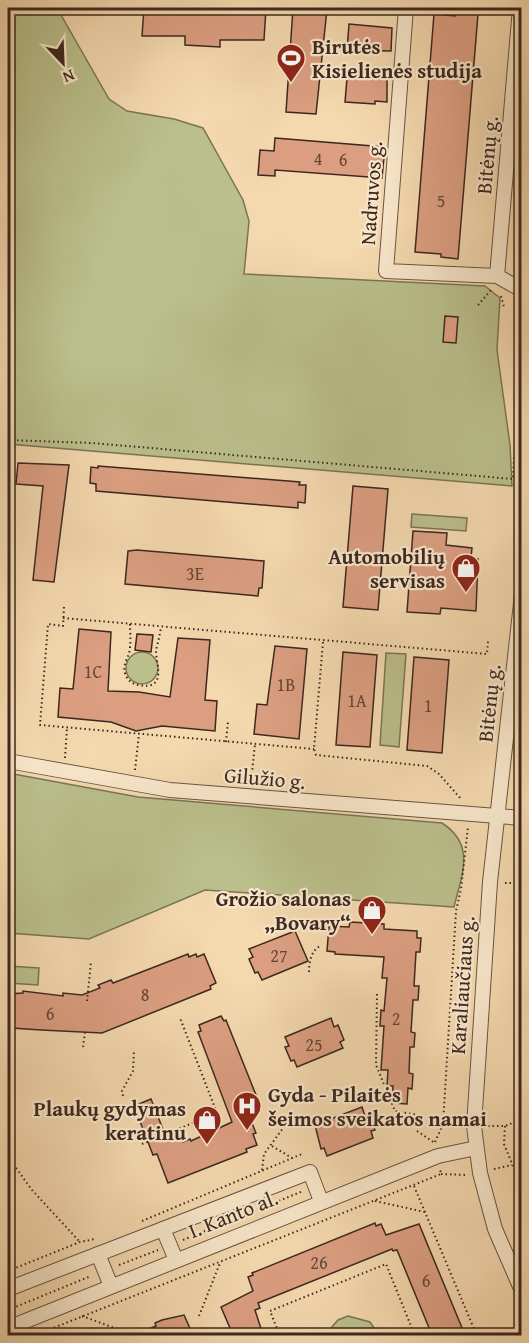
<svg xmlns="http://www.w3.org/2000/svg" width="529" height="1343" viewBox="0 0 529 1343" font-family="'Gentium Book Plus',serif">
	<rect width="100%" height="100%" fill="#f4d8ae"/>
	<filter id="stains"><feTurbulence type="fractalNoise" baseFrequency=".00333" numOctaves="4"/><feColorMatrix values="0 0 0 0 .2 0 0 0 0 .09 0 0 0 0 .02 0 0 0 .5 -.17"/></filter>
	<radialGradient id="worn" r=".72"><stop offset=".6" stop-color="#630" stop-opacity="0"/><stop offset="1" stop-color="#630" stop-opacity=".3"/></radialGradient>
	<g fill="#babf8b" stroke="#7b7456" stroke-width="1.5">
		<polygon points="8,8 26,8 30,13 57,8 109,99 127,111 174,119 203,128 243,200 249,221 244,274 485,286 500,298 497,350 510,445 512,486 8,444"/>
		<polygon points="412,514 467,518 466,531 411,527"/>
		<circle cx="142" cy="668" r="16"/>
		<polygon points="386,653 406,654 399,747 380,745"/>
		<path d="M8 773 138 797 442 823C476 845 462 874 454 907L205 890 89 939 8 933Z"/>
		<polygon points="8,966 39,968 38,985 8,983"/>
		<polygon points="348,1316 370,1322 379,1335 325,1335 338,1320"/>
	</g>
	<g fill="#db9e81" stroke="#3c2820" stroke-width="1.5">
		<polygon points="144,8 266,8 264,40 220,40 220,47 185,45 185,36 142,36"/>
		<polygon points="293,8 327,9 316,114 286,112"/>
		<polygon points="455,12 478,14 458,259 441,257 441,254 415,252 434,14 455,16"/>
		<polygon points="349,24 392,28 391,51 347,50"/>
		<polygon points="358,77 387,79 387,102 375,101 375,104 345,102 347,78"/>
		<polygon points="275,138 385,147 382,178 275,170 275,176 258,175 260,150 274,151"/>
		<polygon points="445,316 458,317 456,343 443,342"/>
		<polygon points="18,463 69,465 54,582 33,580 43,486 16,484"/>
		<polygon points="98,466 300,482 299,485 306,485 305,503 298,502 298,508 96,491 96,484 90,483 91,467 98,468"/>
		<polygon points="353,486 388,489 378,610 343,607"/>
		<polygon points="413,531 447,533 446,545 472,548 471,558 478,559 476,611 441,608 440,614 407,612"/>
		<polygon points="137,550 264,561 262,588 259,588 258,596 125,584 128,551"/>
		<polygon points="79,629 111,632 108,691 139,692 170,697 178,638 210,640 205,700 217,701 215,731 162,726 136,731 111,722 58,717 60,688 73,689"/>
		<polygon points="137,634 153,635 151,652 135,650"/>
		<polygon points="275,646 307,649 299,739 254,734 257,704 267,705"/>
		<polygon points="343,652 377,655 370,747 336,745"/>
		<polygon points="414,657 449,660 442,753 407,750"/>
		<polygon points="350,922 384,924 384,929 417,931 417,938 421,938 420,952 416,952 414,986 419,986 418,1000 413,1000 411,1032 415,1033 414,1047 410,1047 409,1073 413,1074 412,1089 408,1088 407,1104 392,1103 393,1086 387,1086 388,1070 381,1070 384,1026 380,1026 381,1010 384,1011 387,978 382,978 384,957 335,954 335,952 327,951 329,926 349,927"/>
		<polygon points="295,931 308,961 262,980 258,972 255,973 249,959 253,957 249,949"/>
		<polygon points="188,954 189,957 196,954 197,957 204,954 216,983 210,986 211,989 102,1033 41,1030 12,1028 13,1025 8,1025 8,994 23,993 23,991 63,996 63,993 82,995 100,988 98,985 111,980 113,983"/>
		<polygon points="221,1016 224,1021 226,1020 258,1100 256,1101 258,1106 247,1111 256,1133 253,1134 257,1145 246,1149 247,1152 168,1183 157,1154 153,1155 134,1106 151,1099 168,1142 181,1137 183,1142 190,1139 191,1141 232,1122 198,1032 201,1031 199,1025"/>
		<polygon points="331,1018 334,1027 338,1025 344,1040 340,1042 343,1048 297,1067 294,1060 291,1061 285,1047 289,1046 285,1037"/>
		<polygon points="362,1107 365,1116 369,1115 375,1130 371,1131 373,1138 327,1156 324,1148 321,1149 315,1125"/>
		<polygon points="375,1223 376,1226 381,1224 386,1235 419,1224 465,1335 432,1335 397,1250 393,1251 392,1249 258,1303 260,1308 255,1310 263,1335 233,1335 221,1307 253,1291 248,1277 253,1275 252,1273"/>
		<polygon points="184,1315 193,1335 133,1335 156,1326 155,1323 162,1320"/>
	</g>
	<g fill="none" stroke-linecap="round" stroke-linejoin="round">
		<g stroke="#6a5444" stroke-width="16">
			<g id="minor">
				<polyline points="406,8 386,271 497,276 522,290"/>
				<polyline points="497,276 520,8"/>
				<polyline points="522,329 522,390"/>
				<polyline points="522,594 490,882 474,1126 480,1173 495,1229 522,1291"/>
				<polyline points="8,761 170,790 522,818"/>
				<polyline points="163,1229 176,1260"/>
				<polyline points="98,1254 111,1286"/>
				<polyline points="8,1289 310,1172 321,1201"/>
				<polyline points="8,1328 438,1156 476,1148"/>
			</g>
		</g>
		<g stroke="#3c2820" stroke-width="2" stroke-dasharray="1.5 3" stroke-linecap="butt">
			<polyline points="501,296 504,307"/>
			<polyline points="478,305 492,289"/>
			<polyline points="8,440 92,443 513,479 514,457 522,457"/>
			<polyline points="64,607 63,626 48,624 40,725 314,749"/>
			<polyline points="63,618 487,654 488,641"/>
			<path d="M130 624C130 631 131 639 130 647 130 657 122 663 125 673 127 680 132 684 138 685 169 691 155 662 156 650 158 642 160 635 161 627"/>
			<polyline points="323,642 314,749 316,755 427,766 439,774 461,799"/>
			<polyline points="226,742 228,722"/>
			<polyline points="65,758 67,728"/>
			<polyline points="135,770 139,734"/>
			<polyline points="251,783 255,744"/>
			<polyline points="505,883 522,883"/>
			<path d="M309 972C309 962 311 951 320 946"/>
			<polyline points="377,994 376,1065 395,1111 418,1115"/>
			<polyline points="87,1001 91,962"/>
			<polyline points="83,1047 85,1032"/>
			<polyline points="123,1096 122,1091 133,1071 134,1050"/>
			<polyline points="443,1124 461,1125"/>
			<polyline points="488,1126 505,1126 522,1119"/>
			<polyline points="505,1126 504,1144 522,1188"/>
			<polyline points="417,1131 435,1143"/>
			<polyline points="435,1142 443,1124 456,911 461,889 468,827"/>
			<polyline points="142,1144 217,1113 180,1018"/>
			<polyline points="272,1146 292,1158"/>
			<polyline points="8,1157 32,1190 79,1241"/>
			<polyline points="494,1169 512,1165"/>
			<polyline points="262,1170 264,1154 289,1120"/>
			<polyline points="441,1174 468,1175"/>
			<polyline points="414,1186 477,1336"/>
			<polyline points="375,1201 425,1212"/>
			<polyline points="142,1221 302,1154"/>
			<polyline points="183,1240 303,1191"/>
			<polyline points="119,1265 158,1250"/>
			<polyline points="8,1271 80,1242 95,1239"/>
			<polyline points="8,1310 91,1276"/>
			<polyline points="82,1316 131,1334"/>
			<polyline points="199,1316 220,1263"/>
			<polyline points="33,1336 441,1174 440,1169"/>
			<polyline points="280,1336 270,1311 386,1264 415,1336"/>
		</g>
		<use href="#minor" stroke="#f8e6ca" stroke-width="14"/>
	</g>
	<defs>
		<g id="stadium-pin" transform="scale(1.5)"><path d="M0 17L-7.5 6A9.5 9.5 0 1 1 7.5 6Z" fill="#8f2418" stroke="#f8e6ca"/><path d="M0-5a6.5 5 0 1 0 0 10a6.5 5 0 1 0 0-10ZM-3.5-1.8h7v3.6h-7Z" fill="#fff"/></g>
		<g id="shop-pin" transform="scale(1.5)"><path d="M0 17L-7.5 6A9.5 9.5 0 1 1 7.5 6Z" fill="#8f2418" stroke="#f8e6ca"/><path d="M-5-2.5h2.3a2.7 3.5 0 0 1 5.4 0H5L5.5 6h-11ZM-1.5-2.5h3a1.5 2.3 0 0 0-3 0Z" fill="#fff"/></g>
		<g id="hospital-pin" transform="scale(1.5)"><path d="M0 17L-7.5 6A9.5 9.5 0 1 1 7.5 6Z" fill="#8f2418" stroke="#f8e6ca"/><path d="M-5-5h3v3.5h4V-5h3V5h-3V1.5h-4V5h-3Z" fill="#fff"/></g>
	</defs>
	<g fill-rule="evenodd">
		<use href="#stadium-pin" x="291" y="58"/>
		<use href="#shop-pin" x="466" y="568"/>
		<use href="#shop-pin" x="372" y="910"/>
		<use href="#hospital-pin" x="247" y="1106"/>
		<use href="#shop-pin" x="207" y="1120"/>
	</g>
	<g text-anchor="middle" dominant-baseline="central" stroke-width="4.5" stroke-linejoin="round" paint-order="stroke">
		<g font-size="18" fill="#644638">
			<text x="318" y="158">4</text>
			<text x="343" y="159">6</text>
			<text x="441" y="200">5</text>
			<text x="195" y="573">3E</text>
			<text x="93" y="671">1C</text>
			<text x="286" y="684">1B</text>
			<text x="357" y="700">1A</text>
			<text x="428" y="705">1</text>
			<text x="279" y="955">27</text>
			<text x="145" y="994">8</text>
			<text x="50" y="1013">6</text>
			<text x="396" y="1018">2</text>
			<text x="314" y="1044">25</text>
			<text x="319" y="1262">26</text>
			<text x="426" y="1280">6</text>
		</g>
		<g font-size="21" font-weight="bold" fill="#3c2820" stroke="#f8e6ca" text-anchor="end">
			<text x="312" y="46" text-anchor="start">Birutės<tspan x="312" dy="24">Kisielienės studija</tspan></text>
			<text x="445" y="556">Automobilių<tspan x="445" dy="24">servisas</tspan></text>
			<text x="351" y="898">Grožio salonas<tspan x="351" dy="24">„Bovary“</tspan></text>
			<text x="268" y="1094" text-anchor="start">Gyda - Pilaitės<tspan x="268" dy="24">šeimos sveikatos namai</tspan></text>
			<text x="186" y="1108">Plaukų gydymas<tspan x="186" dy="24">keratinu</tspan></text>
		</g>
		<g font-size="21" fill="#3c2820" stroke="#f8e6ca">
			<text transform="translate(487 155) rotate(-85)">Bitėnų g.</text>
			<text transform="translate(371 193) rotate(-86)">Nadruvos g.</text>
			<text transform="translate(489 703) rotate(-84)">Bitėnų g.</text>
			<text transform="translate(265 778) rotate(5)">Gilužio g.</text>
			<text transform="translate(462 985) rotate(-86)">Karaliaučiaus g.</text>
			<text transform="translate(233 1214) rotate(-22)">I. Kanto al.</text>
		</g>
	</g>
	<rect width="529" height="1343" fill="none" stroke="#f4d8ae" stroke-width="30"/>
	<rect x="9" y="9" width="511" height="1325" fill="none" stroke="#3c2820" stroke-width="3"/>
	<rect x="15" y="15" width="499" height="1313" fill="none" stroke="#3c2820" stroke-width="1.5"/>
	<g transform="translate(63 63) rotate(157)" stroke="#f8e6ca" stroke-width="4.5" paint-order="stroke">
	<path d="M0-4.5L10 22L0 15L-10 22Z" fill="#3c2820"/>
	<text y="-9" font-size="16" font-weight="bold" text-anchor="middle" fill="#3c2820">N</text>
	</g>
	<rect width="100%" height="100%" filter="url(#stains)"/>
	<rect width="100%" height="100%" fill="url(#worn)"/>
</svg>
